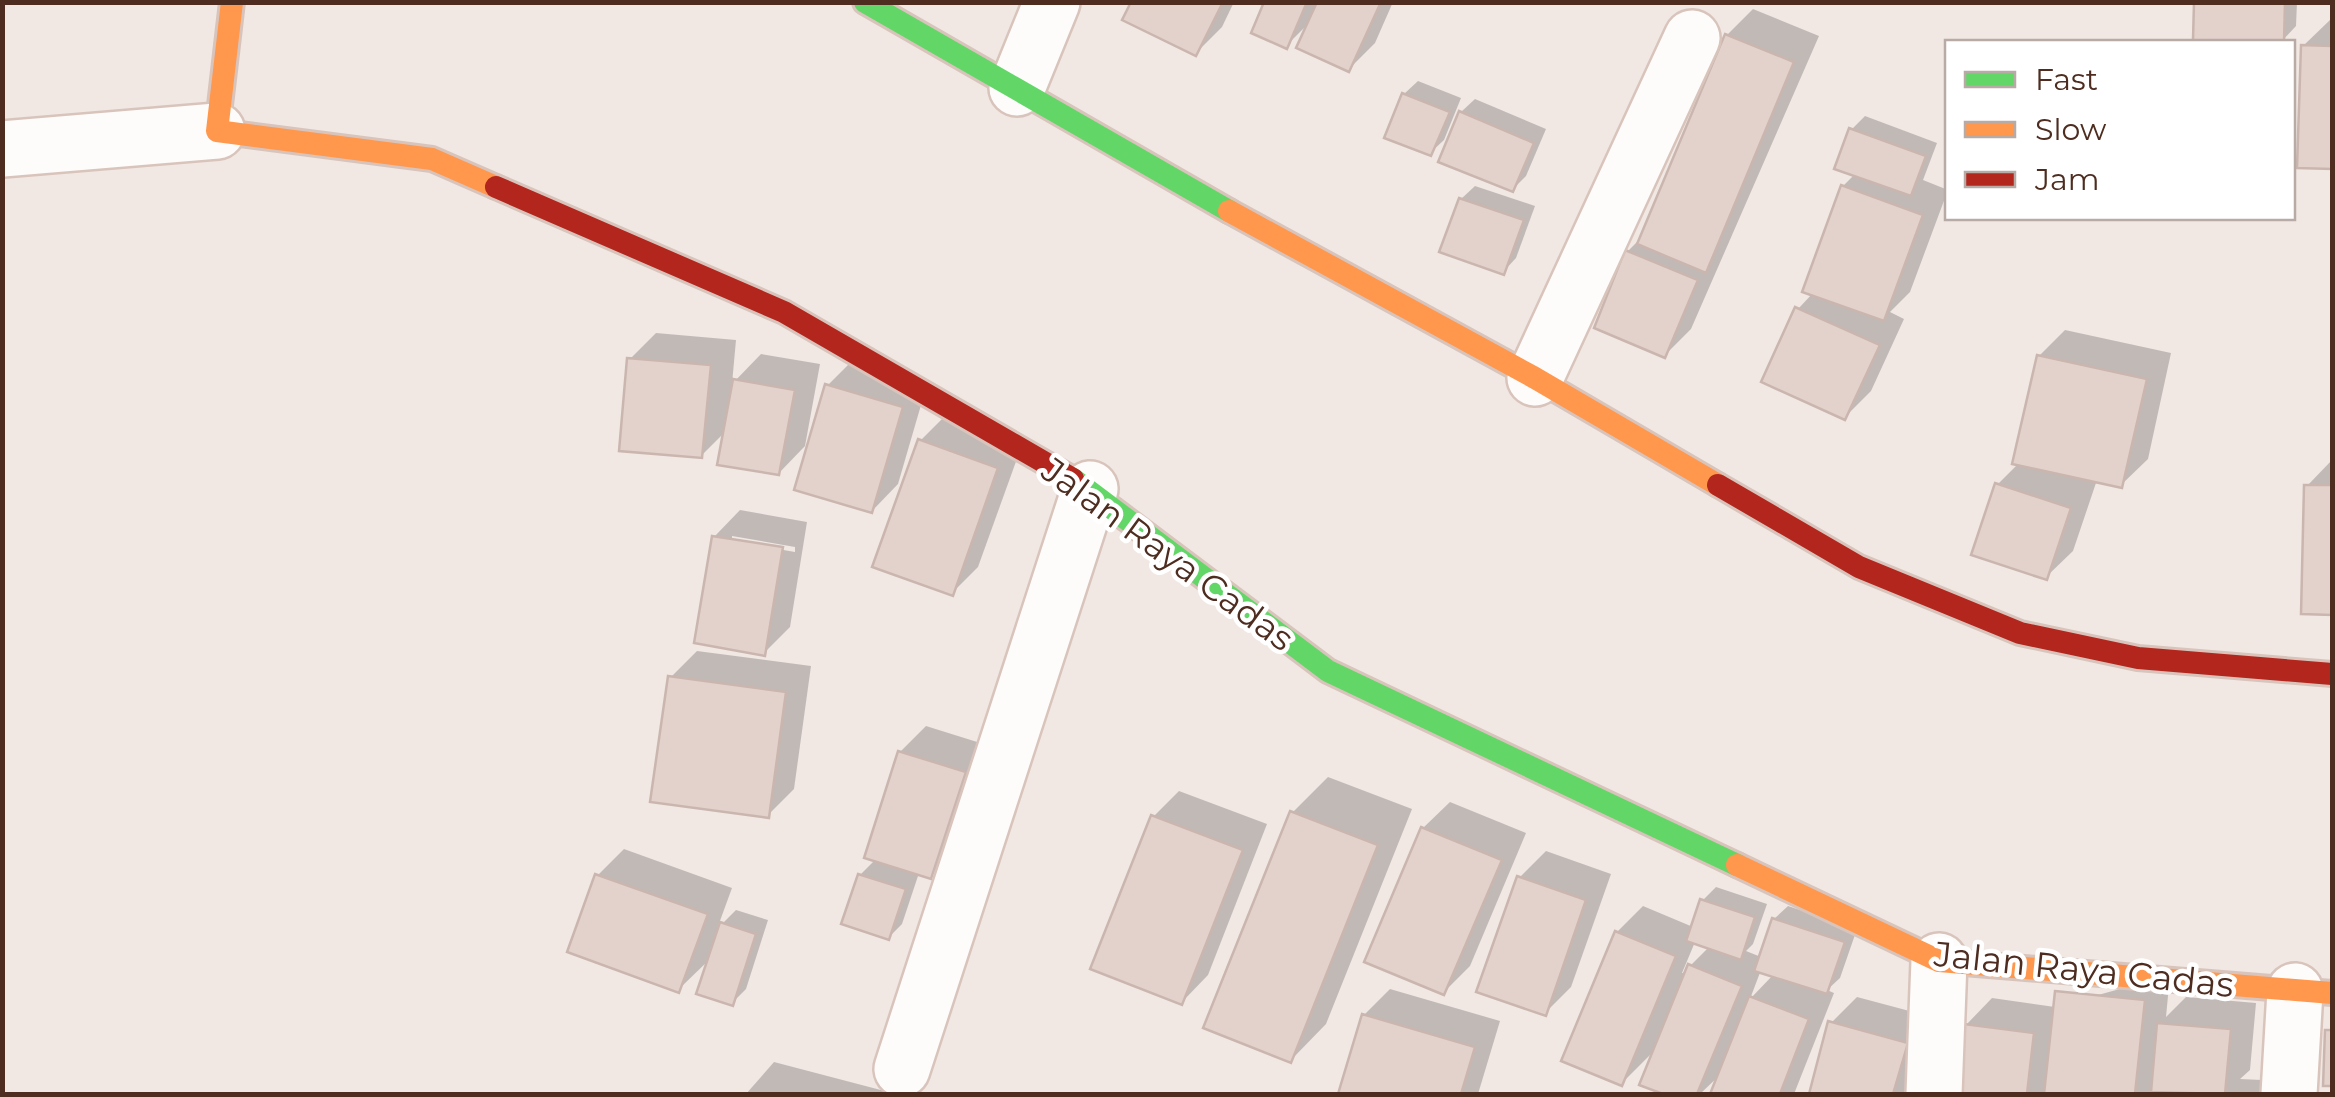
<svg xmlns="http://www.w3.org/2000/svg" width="2335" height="1097" viewBox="0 0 2335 1097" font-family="Montserrat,sans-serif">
	<rect width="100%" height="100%" fill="#f1e8e4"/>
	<g fill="#0003" fill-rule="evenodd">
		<polygon points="1133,2 1234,2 1222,27 1196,53"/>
		<polygon points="1267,2 1393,2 1375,43 1349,69 1310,22 1286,46"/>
		<polygon points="2196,2 2297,2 2296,26 2282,41 2290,42 2235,42 2239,39"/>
		<polygon points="1753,9 1819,36 1691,329 1665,355 1627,252 1643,236 1727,35"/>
		<polygon points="2330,20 2332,167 2299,166 2303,46"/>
		<polygon points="1418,81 1461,98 1444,140 1430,153 1404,94"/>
		<polygon points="1475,99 1546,129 1526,176 1513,189 1461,112"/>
		<polygon points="1865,116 1937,143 1923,180 1948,190 1910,292 1890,312 1904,319 1871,391 1845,417 1798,309 1813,293 1843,186 1855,174 1852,129"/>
		<polygon points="1475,186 1535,206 1516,258 1503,272 1461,199"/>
		<polygon points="2065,330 2171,353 2148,459 2121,485 2097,480 2073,551 2046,577 1998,484 2019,463 2039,356"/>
		<polygon points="656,333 736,340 732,384 761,354 820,364 805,446 779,473 726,431 701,456 630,359"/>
		<polygon points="853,360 928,381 898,484 872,511 827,386"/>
		<polygon points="946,415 1023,442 978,567 952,593 920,441"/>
		<polygon points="2332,460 2332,612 2303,611 2307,486"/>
		<path d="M740 510 807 522 790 627 764 653 714 537ZM732 536 795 547V552L732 541Z"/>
		<polygon points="697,651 811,666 794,789 768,815 671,677"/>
		<polygon points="926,726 990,746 956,850 930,876 919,873 902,924 889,937 860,875 876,859 900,752"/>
		<polygon points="1328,777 1412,809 1326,1024 1291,1060 1292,813"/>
		<polygon points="1179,791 1267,824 1208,975 1182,1002 1153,817"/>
		<polygon points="1450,802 1526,833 1470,966 1444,992 1423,828"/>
		<polygon points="624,849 732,888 717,929 736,910 768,920 746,989 732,1003 711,958 678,990 570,950 598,875"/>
		<polygon points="1546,851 1611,874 1571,987 1545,1013 1520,877"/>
		<path d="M1716 887 1767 904 1753 944 1746 951 1761 957 1774 919 1788 906 1857 929 1840 978 1827 990 1834 993 1794 1094H1713L1722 1073 1700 1094H1670L1642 1083 1657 1048 1622 1083 1617 932 1643 906 1693 927 1703 900ZM1695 942 1709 947 1683 973H1682ZM1761 970 1774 974 1750 999Z"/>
		<polygon points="2170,975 2166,1017 2186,997 2256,1003 2250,1070 2240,1079 2284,1081 2283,1094 1957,1094 1966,1025 1992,998 2055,1007"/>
		<polygon points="1390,989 1500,1021 1478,1094 1341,1094 1364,1015"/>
		<polygon points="1857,997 1932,1017 1908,1094 1812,1094 1831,1023"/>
		<polygon points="774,1062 896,1094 746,1094"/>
	</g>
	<g fill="#e3d1cb" stroke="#cab6af" stroke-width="2.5">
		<polygon points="1131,2 1223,2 1196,56 1122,20"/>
		<polygon points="1264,2 1307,2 1287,49 1251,33"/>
		<polygon points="1317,2 1381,2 1349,72 1296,48"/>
		<polygon points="2194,2 2285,2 2284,42 2193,40"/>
		<polygon points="1725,34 1794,62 1706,273 1637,244"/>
		<polygon points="2301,45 2332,46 2332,169 2297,168"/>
		<polygon points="1402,93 1450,112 1431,156 1384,138"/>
		<polygon points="1459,111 1534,143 1513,192 1438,162"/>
		<polygon points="1849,128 1926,156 1911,196 1834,169"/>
		<polygon points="1841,185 1923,215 1884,321 1802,292"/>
		<polygon points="1459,198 1524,220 1504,275 1439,252"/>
		<polygon points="1625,250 1698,280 1665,358 1594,328"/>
		<polygon points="1795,307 1880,345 1845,420 1761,382"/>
		<polygon points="2037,355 2147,379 2122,488 2012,464"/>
		<polygon points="627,358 711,365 702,458 619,451"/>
		<polygon points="733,379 795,390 779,475 717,465"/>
		<polygon points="825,384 903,407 872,513 794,490"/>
		<polygon points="918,439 998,468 953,596 872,567"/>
		<polygon points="1995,483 2071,508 2047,580 1971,555"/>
		<polygon points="2304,485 2332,485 2332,615 2301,614"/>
		<polygon points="712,536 783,547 765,656 694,643"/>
		<polygon points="668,676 786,692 769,818 650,802"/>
		<polygon points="898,751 966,772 931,879 864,858"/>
		<polygon points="1290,811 1378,845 1291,1063 1203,1028"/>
		<polygon points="1151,815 1243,850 1182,1005 1090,969"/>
		<polygon points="1421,827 1502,860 1444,995 1364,962"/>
		<polygon points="595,874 708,914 679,993 567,952"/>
		<polygon points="858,874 906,889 889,940 841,924"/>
		<polygon points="1517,876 1586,900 1546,1016 1476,992"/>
		<polygon points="1700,899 1755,917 1741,960 1686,941"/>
		<polygon points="1772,918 1845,942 1827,994 1754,971"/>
		<polygon points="720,922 756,934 733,1006 696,994"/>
		<polygon points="1615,931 1676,956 1622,1086 1561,1061"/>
		<polygon points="1688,964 1742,986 1697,1094 1663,1094 1639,1085"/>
		<polygon points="2055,991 2145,1000 2135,1094 2044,1094"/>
		<polygon points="1749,996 1809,1019 1780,1094 1710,1094"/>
		<polygon points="1362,1014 1475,1047 1461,1094 1338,1094"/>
		<polygon points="1828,1021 1908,1043 1893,1094 1809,1094"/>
		<polygon points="2157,1023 2231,1029 2225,1094 2151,1092"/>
		<polygon points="1964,1024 2034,1033 2027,1094 1955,1094"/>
		<polygon points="2325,1030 2332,1030 2332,1086 2323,1086"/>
	</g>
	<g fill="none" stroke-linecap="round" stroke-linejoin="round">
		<g stroke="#d9c4bc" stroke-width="60">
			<g id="street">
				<polyline points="1017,88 1052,2"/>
				<polyline points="2,149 217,131"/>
				<polyline points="1535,378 1692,38"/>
				<polyline points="902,1069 1090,489"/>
				<polyline points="1934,1094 1939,961"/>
				<polyline points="2289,1094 2295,991"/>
			</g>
		</g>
		<g stroke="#d9c4bc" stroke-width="28">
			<g id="fast">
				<polyline points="865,2 1229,211"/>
				<polyline points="1073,479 1328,671 1737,865"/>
			</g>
		</g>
		<g stroke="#d9c4bc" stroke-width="28">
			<g id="slow">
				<polyline points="232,2 217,131 432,159 496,187"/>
				<polyline points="1229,211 1535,378 1718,485"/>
				<polyline points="1737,865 1939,961 2332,993"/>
			</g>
		</g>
		<g stroke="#d9c4bc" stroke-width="28">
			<g id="jam">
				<polyline points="496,187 784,312 1073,479"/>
				<polyline points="1718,485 1859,567 2020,633 2138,658 2332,674"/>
			</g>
		</g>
		<use href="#street" stroke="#fdfcfb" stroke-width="55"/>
		<use href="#fast" stroke="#63d668" stroke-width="22"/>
		<use href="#slow" stroke="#ff974d" stroke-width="22"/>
		<use href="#jam" stroke="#b3261e" stroke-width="22"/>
	</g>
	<g text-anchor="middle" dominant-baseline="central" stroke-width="9" stroke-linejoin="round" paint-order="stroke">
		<g font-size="35" fill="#4e2d20" stroke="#fff">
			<text transform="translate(1168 554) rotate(36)">Jalan Raya Cadas</text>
			<text transform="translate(2084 969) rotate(6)">Jalan Raya Cadas</text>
		</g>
	</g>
	<rect width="2335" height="1097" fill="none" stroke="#4e2d20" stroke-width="10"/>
	<rect x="1945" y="40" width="350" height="180" fill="#ffffff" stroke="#b8aba6" stroke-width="2.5"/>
	<rect x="1965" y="72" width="50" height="15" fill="#63d668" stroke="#b8aba6" stroke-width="2.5"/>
	<text x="2035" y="90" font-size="30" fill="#4e2d20">Fast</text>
	<rect x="1965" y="122" width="50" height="15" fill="#ff974d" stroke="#b8aba6" stroke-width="2.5"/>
	<text x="2035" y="140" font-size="30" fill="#4e2d20">Slow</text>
	<rect x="1965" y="172" width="50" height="15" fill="#b3261e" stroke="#b8aba6" stroke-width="2.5"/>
	<text x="2035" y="190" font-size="30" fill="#4e2d20">Jam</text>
</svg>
